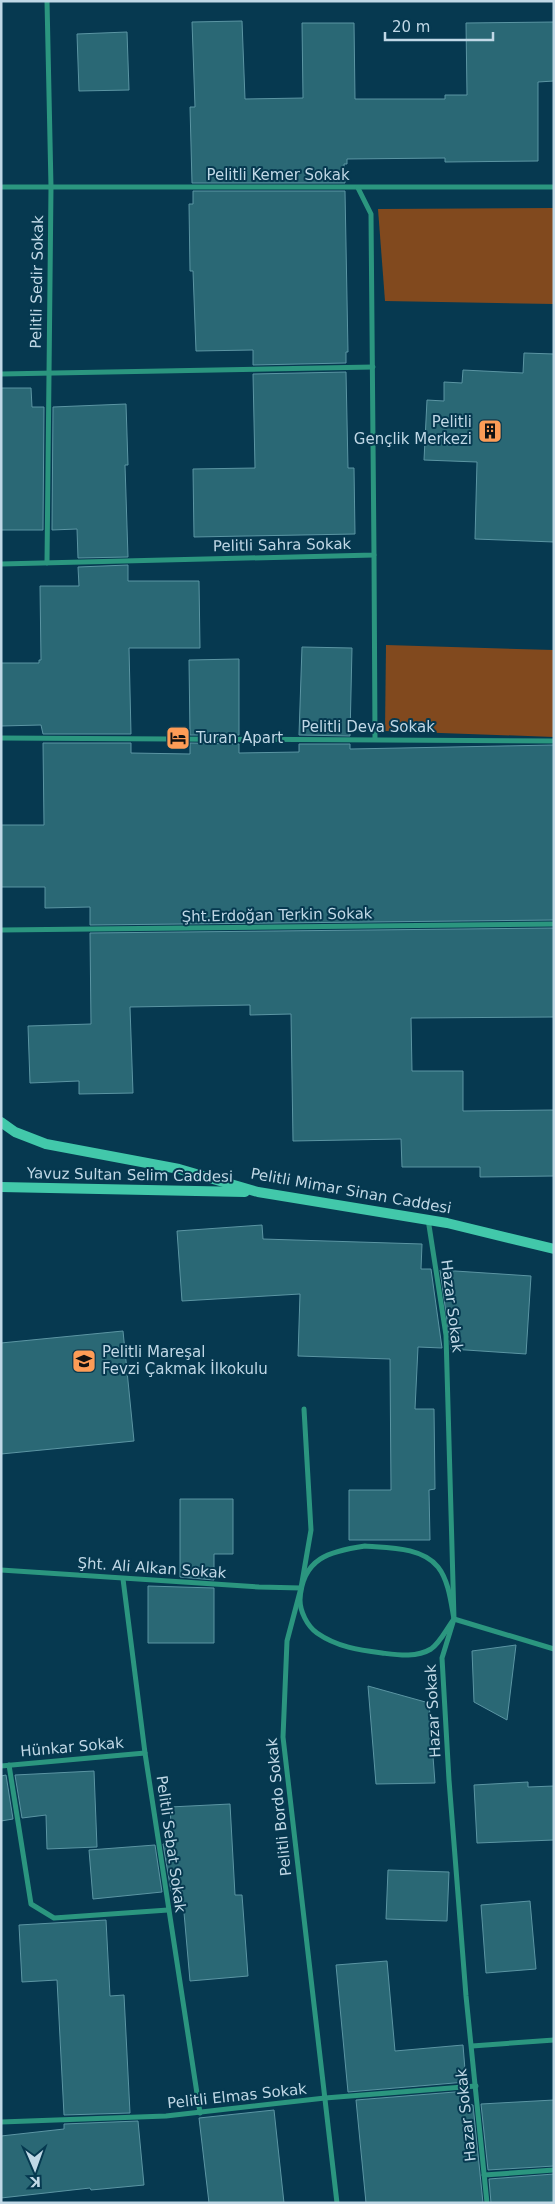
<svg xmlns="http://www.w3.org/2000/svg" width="555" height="2204" viewBox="0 0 555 2204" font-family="'DejaVu Sans',sans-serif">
	<rect width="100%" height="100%" fill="#063950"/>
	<g fill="#81491e">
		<polygon points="554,208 554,304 385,301 378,209"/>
		<polygon points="386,645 554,650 554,737 385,731"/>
	</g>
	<g fill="#2a6875" stroke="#5b95a3">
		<polygon points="242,21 245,99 303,98 302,23 354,23 355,99 445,99 445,95 467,95 466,23 554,22 554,81 538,82 538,161 445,162 445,158 347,159 347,164 344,164 345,183 192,183 190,107 195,107 192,22"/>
		<polygon points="127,32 129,90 79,91 77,34"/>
		<polygon points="193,191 345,191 348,352 346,352 346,363 253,365 253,350 196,351 193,271 190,271 189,204 193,204"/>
		<polygon points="524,353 554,354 554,542 475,539 477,462 424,460 427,400 444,401 444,382 462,383 463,370 523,373"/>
		<polygon points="346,372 348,468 354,468 355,534 194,537 193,469 255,468 253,374"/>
		<polygon points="1,388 31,388 32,407 44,407 43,530 1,530"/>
		<polygon points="126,404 128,465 125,465 128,557 78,558 77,529 52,530 53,407"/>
		<polygon points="128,565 128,581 199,581 200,648 129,648 131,734 43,734 41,725 1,726 1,663 39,663 39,660 41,660 40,586 79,586 78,567"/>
		<polygon points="302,647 352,648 350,736 299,735"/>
		<polygon points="239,659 239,735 190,735 189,660"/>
		<polygon points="43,743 131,743 131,753 190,754 190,743 239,744 239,753 299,752 299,744 350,744 350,749 554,745 554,920 90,925 90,907 45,908 45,887 1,887 1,825 44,825"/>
		<polygon points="554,928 554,1017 411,1018 412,1071 463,1071 463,1111 554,1110 554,1176 480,1177 480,1167 402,1167 401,1139 293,1141 291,1014 250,1015 250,1005 130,1007 133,1093 79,1094 79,1081 30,1083 28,1026 91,1024 90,933"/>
		<polygon points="262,1225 263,1239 422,1244 421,1269 431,1269 442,1348 418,1347 415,1409 434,1409 435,1489 429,1490 430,1540 349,1540 349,1490 391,1490 390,1359 298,1356 300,1294 182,1301 177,1231"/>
		<polygon points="440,1270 531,1276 526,1354 451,1349"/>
		<polygon points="123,1331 134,1441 1,1454 1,1343"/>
		<polygon points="180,1499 233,1499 233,1554 214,1554 214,1580 180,1577"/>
		<polygon points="148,1586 214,1588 214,1643 148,1643"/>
		<polygon points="516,1645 507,1720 474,1702 472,1651"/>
		<polygon points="368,1686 429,1703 435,1783 376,1784"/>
		<polygon points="94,1771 97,1847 47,1849 46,1815 22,1818 15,1775"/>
		<polygon points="6,1775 13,1819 1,1821 1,1776"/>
		<polygon points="528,1782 528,1787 554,1786 554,1840 477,1843 474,1785"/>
		<polygon points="230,1804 235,1895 242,1895 248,1976 190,1981 182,1890 171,1891 163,1844 172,1844 170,1807"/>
		<polygon points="155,1845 162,1892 93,1899 89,1850"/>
		<polygon points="388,1870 449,1872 447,1921 386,1919"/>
		<polygon points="530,1901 536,1969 486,1973 481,1905"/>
		<polygon points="106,1920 110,1996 124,1995 130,2113 64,2115 57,1980 22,1982 19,1925"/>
		<polygon points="387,1961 395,2051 463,2045 466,2082 348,2092 336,1965"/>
		<polygon points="467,2091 468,2104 473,2105 483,2203 366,2203 356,2100"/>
		<polygon points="554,2100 554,2166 488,2170 481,2104"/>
		<polygon points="274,2110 284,2203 209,2203 199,2118"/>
		<polygon points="138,2121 144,2185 91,2190 90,2188 1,2198 1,2136 64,2129 64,2124"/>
		<polygon points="554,2174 554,2203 491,2203 489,2179"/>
	</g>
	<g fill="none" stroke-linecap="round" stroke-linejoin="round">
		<g stroke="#2b967f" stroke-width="5">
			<polyline points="47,1 51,187 47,563"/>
			<polyline points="1,187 554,187"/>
			<polyline points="1,374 373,367"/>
			<polyline points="374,555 375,739"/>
			<polyline points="1,564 374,555 371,214 358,188"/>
			<polyline points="1,738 554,741"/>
			<polyline points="1,930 554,924"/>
			<polyline points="428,1219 446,1335 454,1619 442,1658 449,1780 466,1996 487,2203"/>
			<polyline points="304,1409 311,1530 301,1588 287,1641 283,1737 337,2203"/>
			<path d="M365 1546C389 1548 422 1547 438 1567 449 1581 451 1603 454 1619 447 1628 440 1643 431 1649 416 1658 398 1655 382 1653 359 1650 337 1647 317 1633 307 1626 300 1611 300 1600 302 1558 330 1551 365 1546Z"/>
			<polyline points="1,1570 259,1587 301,1588"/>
			<polyline points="123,1579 145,1753 200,2113"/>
			<polyline points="454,1619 554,1649"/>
			<polyline points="9,1765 31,1904 54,1918 168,1910"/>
			<polyline points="1,1766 145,1753"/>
			<polyline points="472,2046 554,2040"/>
			<polyline points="1,2122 166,2116 325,2098 476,2086"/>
			<polyline points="484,2175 554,2170"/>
		</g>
		<g stroke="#42c8aa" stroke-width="10">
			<polyline points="1,1122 15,1132 46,1144 179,1169 258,1192 447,1223 554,1249"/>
			<polyline points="1,1187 245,1192"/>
		</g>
	</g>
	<defs>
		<g id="building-square" transform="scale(1.25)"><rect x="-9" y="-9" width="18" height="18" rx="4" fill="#fd9c56" stroke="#063950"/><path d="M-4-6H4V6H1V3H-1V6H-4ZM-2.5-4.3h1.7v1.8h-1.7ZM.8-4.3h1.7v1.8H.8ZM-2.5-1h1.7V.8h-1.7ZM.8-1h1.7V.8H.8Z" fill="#111"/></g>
		<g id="hotel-square" transform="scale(1.25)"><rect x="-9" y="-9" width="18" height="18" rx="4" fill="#fd9c56" stroke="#063950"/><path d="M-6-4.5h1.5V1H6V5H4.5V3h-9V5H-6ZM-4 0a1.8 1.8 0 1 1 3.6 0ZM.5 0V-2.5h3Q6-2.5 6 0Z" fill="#111"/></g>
		<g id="school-square" transform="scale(1.25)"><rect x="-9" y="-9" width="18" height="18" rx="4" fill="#fd9c56" stroke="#063950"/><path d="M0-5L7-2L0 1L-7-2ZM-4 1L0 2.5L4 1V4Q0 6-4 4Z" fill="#111"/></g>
	</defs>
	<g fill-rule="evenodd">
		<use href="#building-square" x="490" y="431"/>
		<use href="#hotel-square" x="178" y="738"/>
		<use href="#school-square" x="84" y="1361"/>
	</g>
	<g text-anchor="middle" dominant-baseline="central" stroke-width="4" stroke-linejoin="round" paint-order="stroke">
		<g font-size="15" fill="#c0d8e6" stroke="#063950">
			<text x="278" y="175">Pelitli Kemer Sokak</text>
			<text transform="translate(37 282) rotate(-89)">Pelitli Sedir Sokak</text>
			<text transform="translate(282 545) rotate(-1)">Pelitli Sahra Sokak</text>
			<text x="368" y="727">Pelitli Deva Sokak</text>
			<text transform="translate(277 915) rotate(-1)">Şht.Erdoğan Terkin Sokak</text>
			<text transform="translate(130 1175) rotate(1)">Yavuz Sultan Selim Caddesi</text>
			<text transform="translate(351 1191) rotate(10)">Pelitli Mimar Sinan Caddesi</text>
			<text transform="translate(452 1306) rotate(83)">Hazar Sokak</text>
			<text transform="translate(152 1568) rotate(4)">Şht. Ali Alkan Sokak</text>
			<text transform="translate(433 1711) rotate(-93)">Hazar Sokak</text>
			<text transform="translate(72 1747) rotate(-5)">Hünkar Sokak</text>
			<text transform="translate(279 1807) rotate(-96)">Pelitli Bordo Sokak</text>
			<text transform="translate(171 1844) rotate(82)">Pelitli Sebat Sokak</text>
			<text transform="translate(237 2096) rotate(-6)">Pelitli Elmas Sokak</text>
			<text transform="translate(466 2115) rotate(-96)">Hazar Sokak</text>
		</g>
		<g font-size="15" fill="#c0d8e6" stroke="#063950" text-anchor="start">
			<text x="472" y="422" text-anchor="end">Pelitli<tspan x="472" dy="17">Gençlik Merkezi</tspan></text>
			<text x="196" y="738">Turan Apart</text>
			<text x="102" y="1352">Pelitli Mareşal<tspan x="102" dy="17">Fevzi Çakmak İlkokulu</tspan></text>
		</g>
	</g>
	<rect width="555" height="2204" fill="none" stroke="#c0d8e6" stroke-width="5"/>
	<g transform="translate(35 2169) rotate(178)" stroke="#063950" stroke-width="4" paint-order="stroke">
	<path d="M0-4L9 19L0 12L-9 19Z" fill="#c0d8e6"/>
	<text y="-8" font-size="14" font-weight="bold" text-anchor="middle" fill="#c0d8e6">K</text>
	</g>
	<path d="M385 32v8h108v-8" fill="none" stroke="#c0d8e6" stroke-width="2.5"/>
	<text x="392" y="32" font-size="15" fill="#c0d8e6" stroke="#063950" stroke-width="4" paint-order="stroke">20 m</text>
</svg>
